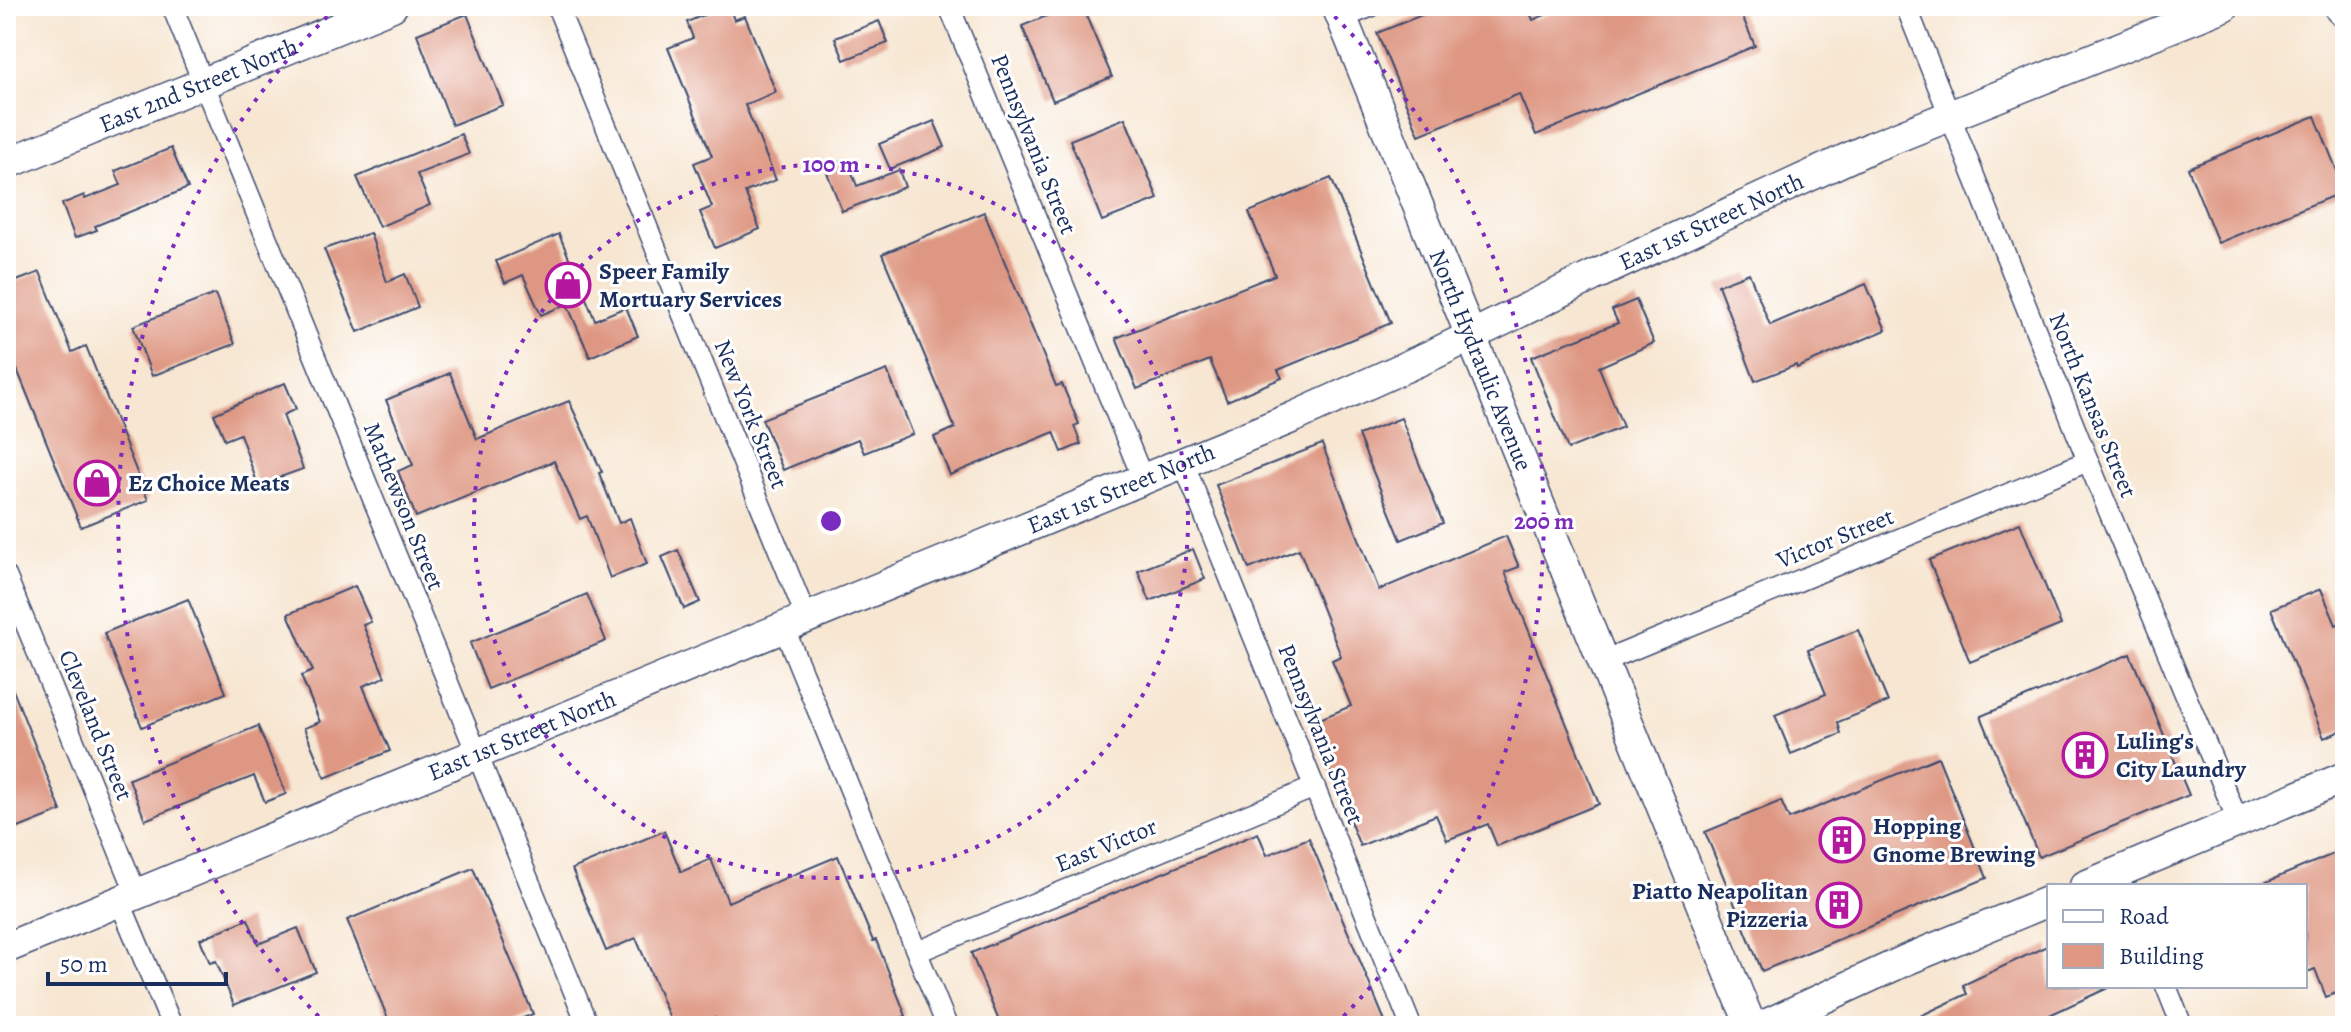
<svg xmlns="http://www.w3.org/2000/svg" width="2351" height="1032" viewBox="0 0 2351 1032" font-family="Alegreya,serif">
	<rect width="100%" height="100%" fill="#fff"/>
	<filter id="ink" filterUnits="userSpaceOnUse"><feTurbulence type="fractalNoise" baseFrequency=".0125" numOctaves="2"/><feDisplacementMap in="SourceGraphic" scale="16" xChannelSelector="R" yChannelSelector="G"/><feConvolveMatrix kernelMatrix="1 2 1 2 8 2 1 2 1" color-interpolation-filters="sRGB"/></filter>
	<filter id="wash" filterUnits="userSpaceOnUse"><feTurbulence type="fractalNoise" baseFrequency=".006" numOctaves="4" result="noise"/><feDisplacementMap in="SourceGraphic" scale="32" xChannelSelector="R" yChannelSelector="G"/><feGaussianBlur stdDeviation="1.8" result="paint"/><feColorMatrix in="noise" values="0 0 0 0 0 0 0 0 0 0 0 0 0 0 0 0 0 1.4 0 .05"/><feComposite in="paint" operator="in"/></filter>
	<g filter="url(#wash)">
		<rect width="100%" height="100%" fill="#f7e6d1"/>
		<g id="blocks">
			<g fill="#de9782">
				<polygon points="725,6 729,6 734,20 745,16 776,92 745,105 776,180 745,192 760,229 715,248 700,212 712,207 694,163 712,156 668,48 693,38 687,22"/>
				<polygon points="1071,6 1082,6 1112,77 1053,101 1022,26"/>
				<polygon points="1444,6 1527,6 1533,20 1567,6 1738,6 1755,46 1536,135 1519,94 1419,135 1377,33"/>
				<polygon points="467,14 503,105 452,125 417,34"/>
				<polygon points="879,21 888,43 844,60 835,38"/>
				<polygon points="2315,116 2345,191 2218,243 2188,168"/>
				<polygon points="1125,118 1158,199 1102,221 1070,140"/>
				<polygon points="934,121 945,147 890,169 879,144"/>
				<polygon points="461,134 469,154 417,174 430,205 379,227 357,177"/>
				<polygon points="171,148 188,188 95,226 97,230 75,238 62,204 84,195 85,199 121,185 115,171"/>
				<polygon points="847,159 857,186 899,170 905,187 842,211 825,167"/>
				<polygon points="1331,178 1391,323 1278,370 1282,378 1227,401 1210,360 1137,389 1116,338 1275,275 1249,212"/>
				<polygon points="984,212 1056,386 1062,384 1079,424 1074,426 1081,444 1062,452 1054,432 950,475 934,437 955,428 882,254"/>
				<polygon points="370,233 387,282 405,274 418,307 358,332 324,249"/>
				<polygon points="559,234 595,320 626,307 638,336 590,357 567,304 541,315 523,275 505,283 496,261"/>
				<polygon points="40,272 72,352 86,346 148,500 81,527 12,357 6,360 6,285"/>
				<polygon points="1749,273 1770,325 1866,284 1886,330 1797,368 1796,365 1755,381 1718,285"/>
				<polygon points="215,294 235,344 152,376 133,326"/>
				<polygon points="1636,300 1654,343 1599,367 1623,427 1568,449 1531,357 1618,323 1612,310"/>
				<polygon points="887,370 913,434 864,453 858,439 783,470 762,419"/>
				<polygon points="450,373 477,439 569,401 602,472 599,473 619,523 630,518 647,564 610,578 587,516 580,519 554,461 416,517 398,471 413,465 386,400"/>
				<polygon points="285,383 296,409 283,415 303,469 258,485 240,434 225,440 214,414"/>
				<polygon points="1401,418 1443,523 1401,540 1358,435"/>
				<polygon points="1322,444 1379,590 1506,536 1519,567 1505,572 1599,804 1497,846 1488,824 1447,840 1436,815 1360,846 1310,723 1351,706 1332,660 1341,656 1299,549 1249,569 1216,485"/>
				<polygon points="2020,523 2061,625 1970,662 1929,560"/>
				<polygon points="1193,549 1205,579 1150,601 1138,571"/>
				<polygon points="678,550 700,602 684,609 662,557"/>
				<polygon points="355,586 371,622 363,625 385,677 363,686 390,751 325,778 304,728 320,722 301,676 313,671 288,614"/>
				<polygon points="2321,589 2336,625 2345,621 2345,729 2324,738 2271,609"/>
				<polygon points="587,594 606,641 488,689 470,643"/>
				<polygon points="188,599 226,693 142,727 104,633"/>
				<polygon points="1858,630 1888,702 1838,722 1841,734 1791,754 1775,715 1826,694 1808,650"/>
				<polygon points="2130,654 2189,795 2039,857 1981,716"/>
				<polygon points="7,675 61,811 6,833 6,676"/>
				<polygon points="258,726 286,794 265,802 254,776 145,820 129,779"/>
				<polygon points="1938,757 1987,878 1762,971 1705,832 1781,801 1789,819"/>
				<polygon points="664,831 681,872 711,859 728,902 838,856 873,941 876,940 906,1016 880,1026 718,1026 715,1018 696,1026 673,1026 636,938 606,951 572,869"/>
				<polygon points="1258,833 1267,855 1309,838 1387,1026 1001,1026 971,953"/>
				<polygon points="2345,849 2345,989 2326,997 2315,969 2305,973 2305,886 2257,886"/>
				<polygon points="473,868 533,1014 504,1026 391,1026 347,920"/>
				<polygon points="248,919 258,944 298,928 316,972 234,1005 216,961 210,963 200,939"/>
				<polygon points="2049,945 2049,986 2112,986 2026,1026 1899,1026 1967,994 1963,985"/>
			</g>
		</g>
	</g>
	<g filter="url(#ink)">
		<use href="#blocks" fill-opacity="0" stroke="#3c4a6f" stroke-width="2"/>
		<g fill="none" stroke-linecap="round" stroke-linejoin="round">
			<g stroke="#3c4a6f" stroke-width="23">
				<g id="street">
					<polyline points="172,6 588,1026"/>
					<polyline points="557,6 807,619"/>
					<polyline points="949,6 1143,479"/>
					<polyline points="1906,6 2088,461 2238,821"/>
					<polyline points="1342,18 1372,6"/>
					<polyline points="1183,462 1411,1026"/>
					<polyline points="6,576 137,895"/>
					<polyline points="784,628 947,1026"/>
					<polyline points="1602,662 2088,461"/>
					<polyline points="120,902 172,1026"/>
					<polyline points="917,952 1315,787"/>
					<polyline points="2166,986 2182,1026"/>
				</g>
			</g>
			<g stroke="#3c4a6f" stroke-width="33">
				<g id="secondary">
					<path id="s1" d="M1337 6 1751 1026"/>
					<path id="s2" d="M6 164 392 6"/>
					<polyline points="2085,886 2345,777"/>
					<path id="s3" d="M6 948 1294 417 1434 354 1593 276 1872 147 2224 6"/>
					<polyline points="1763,1026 1906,960 2049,901"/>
				</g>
			</g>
			<g stroke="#3c4a6f" stroke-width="41">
				<polyline id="highway" points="2343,6 2345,8"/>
			</g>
			<use href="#street" stroke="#fff" stroke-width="20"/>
			<use href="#secondary" stroke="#fff" stroke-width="30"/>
			<use href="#highway" stroke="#fff" stroke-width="38"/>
		</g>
	</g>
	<g fill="none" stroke="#7b2cbf" stroke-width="4" stroke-dasharray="4 8">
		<circle cx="831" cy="521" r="357"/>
		<path d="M327 1025A713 713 0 0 1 336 8M1326 8A713 713 0 0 1 1335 1025"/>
	</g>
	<defs>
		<g id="shop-ring" transform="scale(2.3)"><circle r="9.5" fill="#fff" stroke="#b5179e" stroke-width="1.5"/><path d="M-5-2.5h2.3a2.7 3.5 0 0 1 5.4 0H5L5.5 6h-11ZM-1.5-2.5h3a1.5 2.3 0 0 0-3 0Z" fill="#b5179e"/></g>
		<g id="building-ring" transform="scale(2.3)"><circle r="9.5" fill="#fff" stroke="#b5179e" stroke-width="1.5"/><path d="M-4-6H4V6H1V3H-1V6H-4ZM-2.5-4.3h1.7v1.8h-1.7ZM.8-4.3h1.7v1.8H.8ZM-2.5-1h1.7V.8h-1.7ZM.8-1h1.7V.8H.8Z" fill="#b5179e"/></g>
	</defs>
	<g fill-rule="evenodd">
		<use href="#shop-ring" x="568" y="285"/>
		<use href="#shop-ring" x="97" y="483"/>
		<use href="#building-ring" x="2085" y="755"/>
		<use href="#building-ring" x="1842" y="840"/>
		<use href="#building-ring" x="1839" y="905"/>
	</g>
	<g text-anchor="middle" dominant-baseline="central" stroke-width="6" stroke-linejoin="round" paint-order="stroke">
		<g font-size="24" fill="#1b2f5e" stroke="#fff">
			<text stroke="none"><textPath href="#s2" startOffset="208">East 2nd Street North</textPath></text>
			<text transform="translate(1034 144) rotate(68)">Pennsylvania Street</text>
			<text stroke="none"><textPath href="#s3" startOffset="1854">East 1st Street North</textPath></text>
			<text stroke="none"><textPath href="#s1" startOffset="382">North Hydraulic Avenue</textPath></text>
			<text transform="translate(2093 405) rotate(68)">North Kansas Street</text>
			<text transform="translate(751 414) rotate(68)">New York Street</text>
			<text stroke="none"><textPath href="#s3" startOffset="1206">East 1st Street North</textPath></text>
			<text transform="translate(404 506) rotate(68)">Mathewson Street</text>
			<text transform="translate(1835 538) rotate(-22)">Victor Street</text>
			<text transform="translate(96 725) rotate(68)">Cleveland Street</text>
			<text transform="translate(1321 734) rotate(68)">Pennsylvania Street</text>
			<text stroke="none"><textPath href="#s3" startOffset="558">East 1st Street North</textPath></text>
			<text transform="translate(1106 845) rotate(-22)">East Victor</text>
		</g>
		<g font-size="24" font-weight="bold" fill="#1b2f5e" stroke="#fff" text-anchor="start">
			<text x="599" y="271">Speer Family<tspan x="599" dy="28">Mortuary Services</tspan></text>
			<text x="128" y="483">Ez Choice Meats</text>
			<text x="2116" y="741">Luling's<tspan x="2116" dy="28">City Laundry</tspan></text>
			<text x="1873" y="826">Hopping<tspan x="1873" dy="28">Gnome Brewing</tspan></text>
			<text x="1808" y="891" text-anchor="end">Piatto Neapolitan<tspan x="1808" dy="28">Pizzeria</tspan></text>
		</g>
	</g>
	<circle cx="831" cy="521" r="12" fill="#7b2cbf" stroke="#fff" stroke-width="4"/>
	<g font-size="24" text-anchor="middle" font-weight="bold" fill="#7b2cbf" stroke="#fff" stroke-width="6" stroke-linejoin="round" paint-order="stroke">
		<text x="831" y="172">100 m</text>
		<text x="1544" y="529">200 m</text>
	</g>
	<rect width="2351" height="1032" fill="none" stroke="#fff" stroke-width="32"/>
	<rect x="2047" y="884" width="260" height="104" fill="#ffffff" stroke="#a4acbf" stroke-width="2"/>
	<rect x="2063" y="910" width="40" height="12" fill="#ffffff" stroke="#a4acbf" stroke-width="2"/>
	<text x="2119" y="924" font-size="24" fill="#1b2f5e">Road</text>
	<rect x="2063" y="944" width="40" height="24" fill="#de9782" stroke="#a4acbf" stroke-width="2"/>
	<text x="2119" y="964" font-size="24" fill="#1b2f5e">Building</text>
	<path d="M48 972v12h178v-12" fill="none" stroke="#1b2f5e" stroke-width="4"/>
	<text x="60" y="972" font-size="24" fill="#1b2f5e" stroke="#ffffff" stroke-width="6" paint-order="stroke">50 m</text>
</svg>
